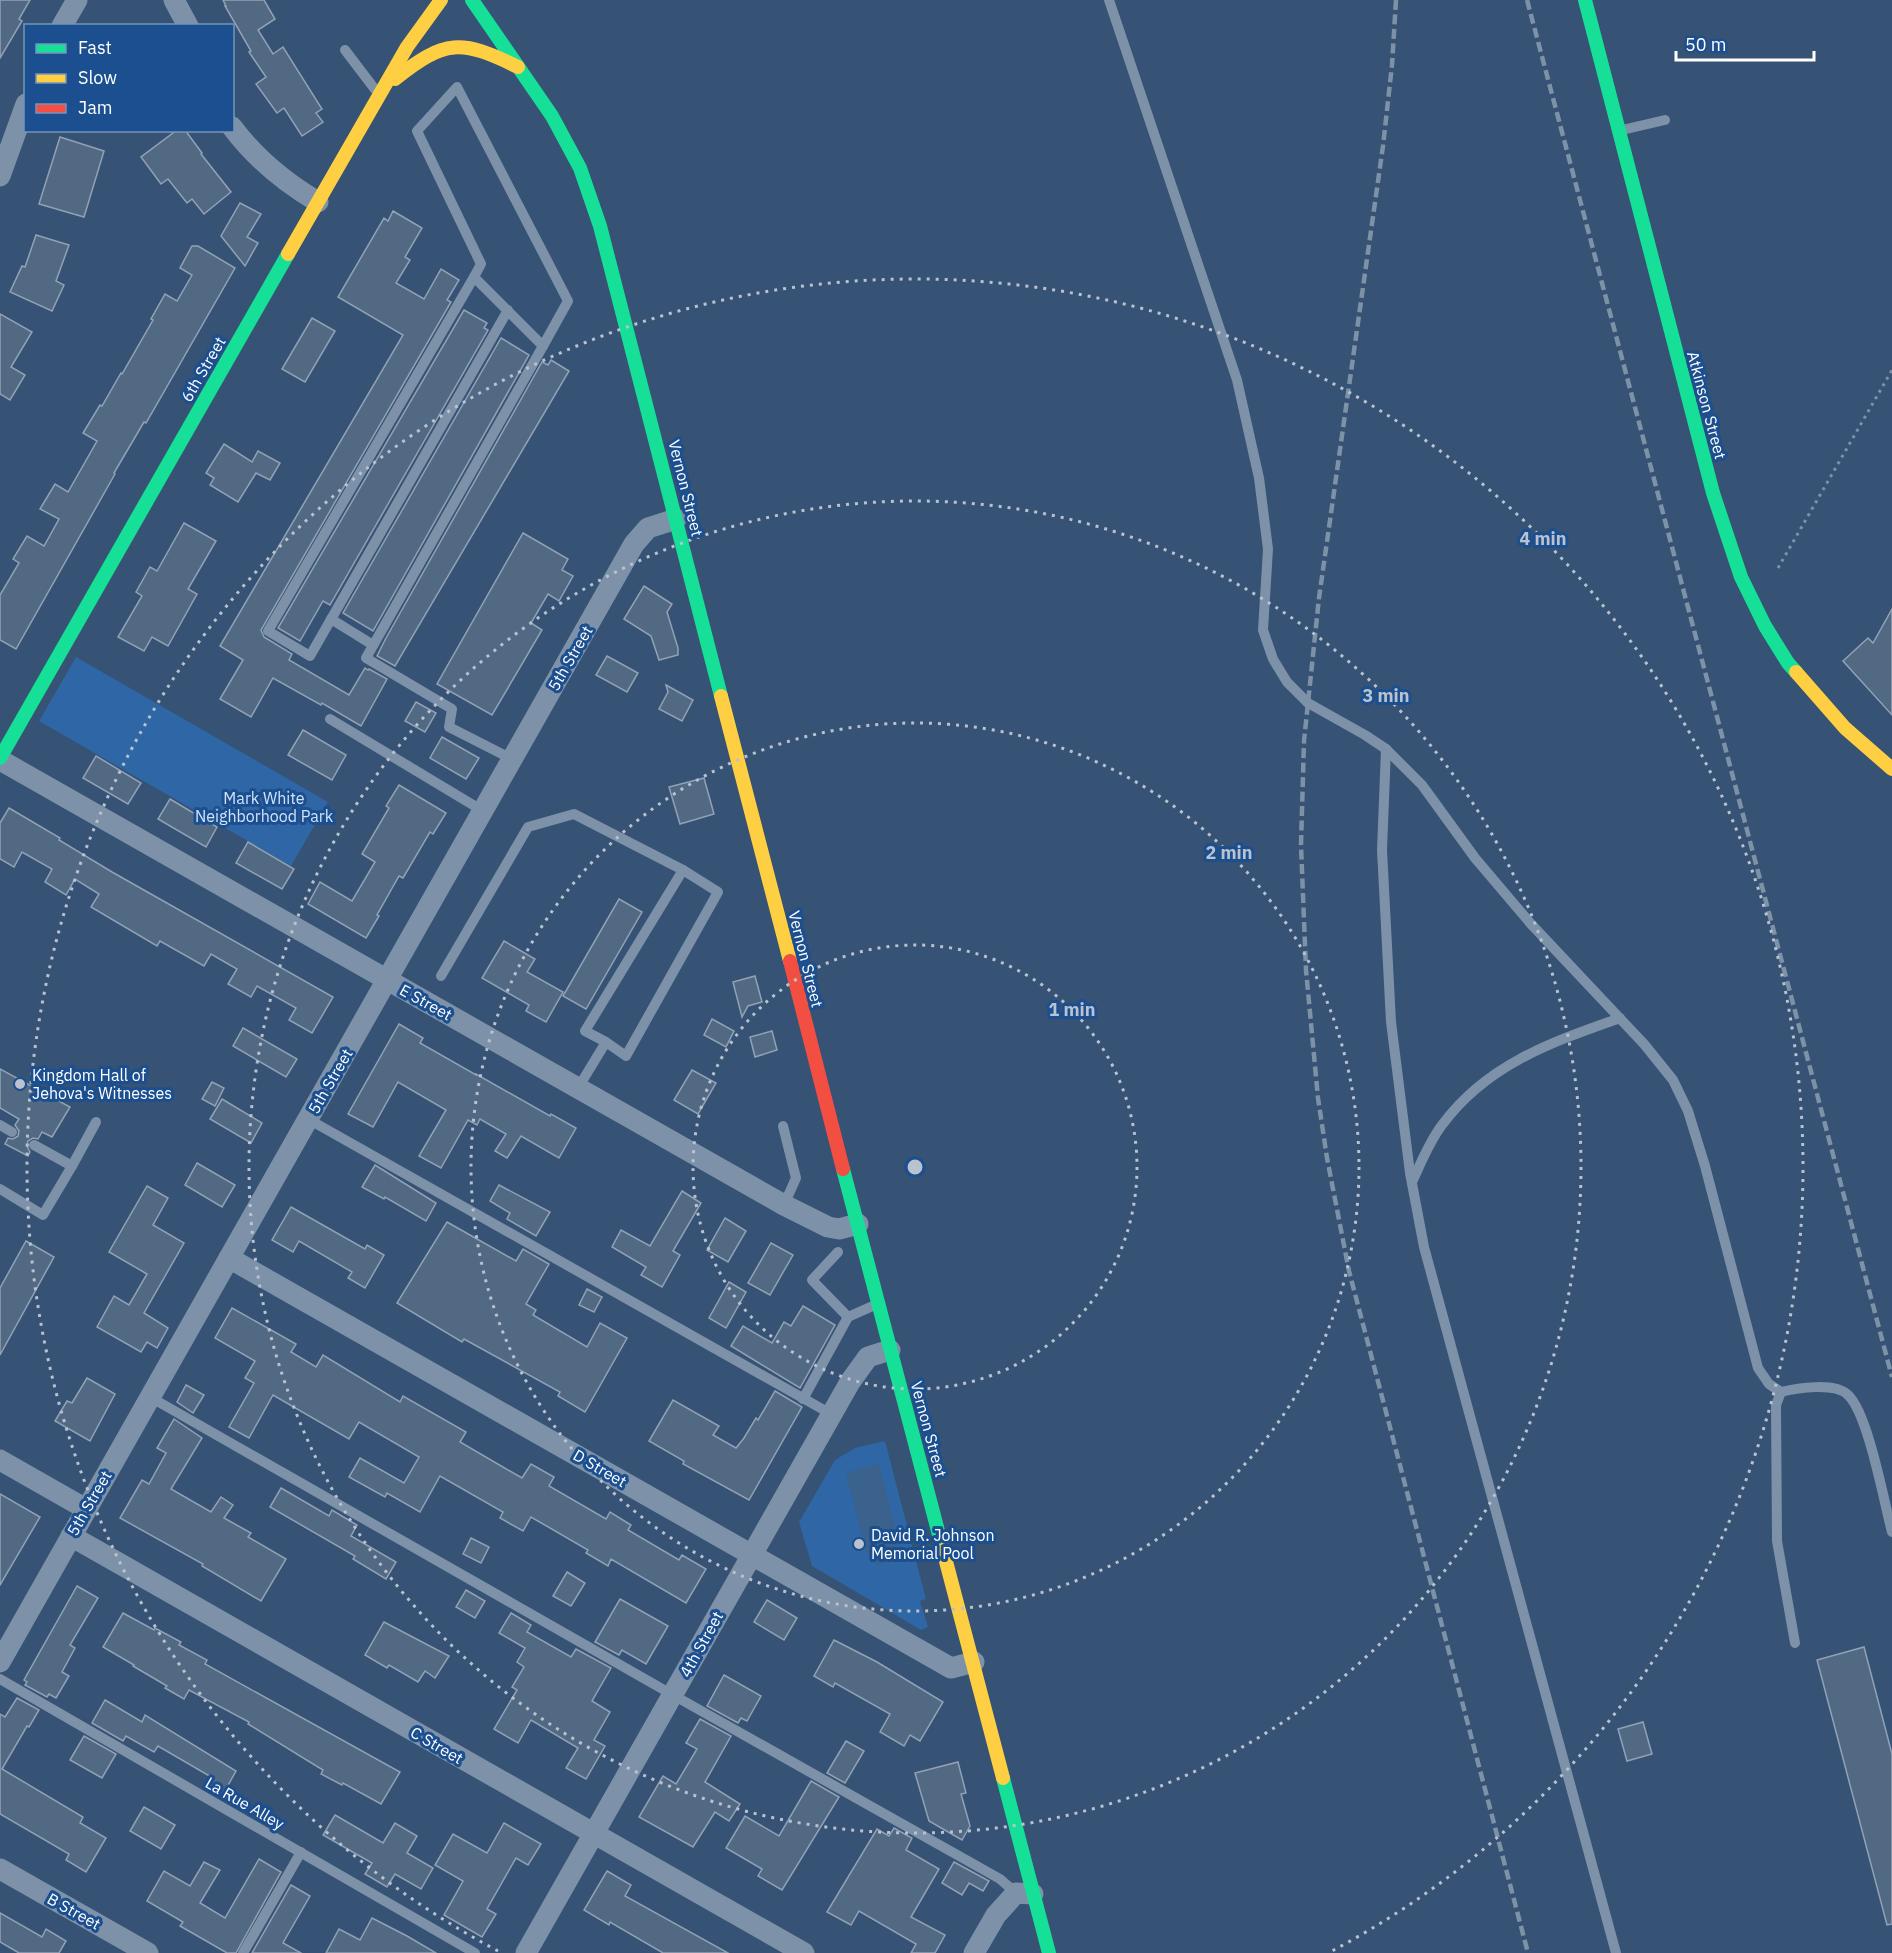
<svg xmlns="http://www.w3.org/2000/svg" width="1892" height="1953" viewBox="0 0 1892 1953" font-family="'IBM Plex Sans',sans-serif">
	<rect width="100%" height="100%" fill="#365274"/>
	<g fill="#2f66a5">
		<polygon points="76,657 328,802 291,866 39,721"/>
		<polygon points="885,1441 926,1599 920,1601 928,1627 921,1630 812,1566 799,1522 835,1460 855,1448"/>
	</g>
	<polygon fill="#3b618d" points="879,1464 899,1545 889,1548 892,1561 877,1565 874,1553 867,1554 846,1473"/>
	<g fill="#526984" stroke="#92a2b6" stroke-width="1.5">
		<polygon points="0,0 30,0 19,19 22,21 0,58"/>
		<polygon points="223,0 264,0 275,19 258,30 273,54 283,47 322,109 316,113 323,122 302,136 284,108 277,113 256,84 266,77 249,52 251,51 225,6 226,6"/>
		<polygon points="177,130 185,130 202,153 201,154 231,192 204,214 192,199 187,203 168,179 161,184 141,157"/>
		<polygon points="60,137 104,151 84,217 39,204"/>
		<polygon points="240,203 261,214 247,237 258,243 245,266 221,236"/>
		<polygon points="393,211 422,228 405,257 410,260 396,283 424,299 441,269 459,280 447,300 451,302 261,630 264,637 292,654 289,660 349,695 365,668 368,670 369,669 387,679 361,726 322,703 321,705 273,678 251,717 220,699 243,660 220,646 403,335 338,297 384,218 388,221"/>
		<polygon points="36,235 69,245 56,281 64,285 52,311 10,292 22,266 25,267"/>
		<polygon points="192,246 198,246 235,268 146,423 144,422 114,473 115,474 16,649 0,640 0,595 19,563 13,559 27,536 44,546 59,519 40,509 55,484 68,492 97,441 83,433 100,405 102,406 121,373 122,374 153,320 151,319 165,294 177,301 192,275 180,268"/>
		<polygon points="464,310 487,323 484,328 488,330 330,605 323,601 300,641 278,628"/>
		<polygon points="0,314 32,332 11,367 25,375 10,400 0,394"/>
		<polygon points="312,318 335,331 305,382 282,369"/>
		<polygon points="501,338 529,355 373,631 343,613"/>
		<polygon points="551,360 569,371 395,666 377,656 386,638 542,362 548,365"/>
		<polygon points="224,444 252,462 258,451 280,463 270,480 256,473 238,502 210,485 214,478 206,473"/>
		<polygon points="184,523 216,541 188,589 197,594 168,646 152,637 144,651 118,637 142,596 136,592 150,567 157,571"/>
		<polygon points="523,533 568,559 562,570 573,576 559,601 548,594 531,623 542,630 492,715 437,684"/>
		<polygon points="644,586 672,604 667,612 678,648 678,655 659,660 651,636 624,619"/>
		<polygon points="1892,609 1892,715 1843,661 1868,638 1873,643"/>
		<polygon points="607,656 638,673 627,692 596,675"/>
		<polygon points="666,685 693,700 682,721 659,709 668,692"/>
		<polygon points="416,702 436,713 425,732 405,721"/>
		<polygon points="303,730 346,755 332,780 288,755"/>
		<polygon points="442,737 479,758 466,779 430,758"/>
		<polygon points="96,756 141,783 128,804 83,778"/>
		<polygon points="704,778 714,814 680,824 669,787"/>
		<polygon points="399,785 446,813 433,834 430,832 403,878 399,876 377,915 379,916 366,938 308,904 320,882 352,901 375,862 362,854 389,808 386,806"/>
		<polygon points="170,799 217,827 206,847 158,819"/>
		<polygon points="9,808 60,838 59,840 112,872 333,997 312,1033 289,1020 296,1008 257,986 251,997 228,984 237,969 211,954 204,966 160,941 157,946 91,907 99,894 75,879 66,895 45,882 52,869 22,852 14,867 0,859 0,823"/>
		<polygon points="248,842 294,869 282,889 236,863"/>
		<polygon points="619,899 642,912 586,1009 563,996"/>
		<polygon points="504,941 535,959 527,972 563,992 546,1022 526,1011 529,1005 482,978"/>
		<polygon points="755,976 762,1002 748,1006 742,1017 733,982"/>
		<polygon points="712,1019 734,1031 726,1047 704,1035"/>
		<polygon points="399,1024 423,1038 420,1043 476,1075 476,1074 550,1116 551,1114 576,1128 559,1158 521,1136 507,1158 495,1151 506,1134 480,1119 477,1125 468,1120 441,1168 419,1156 446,1110 398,1082 373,1127 348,1114"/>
		<polygon points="243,1028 297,1059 286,1077 233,1046"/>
		<polygon points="772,1031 777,1050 755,1057 750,1037"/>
		<polygon points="0,1069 70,1107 52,1137 42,1132 38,1139 33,1138 28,1141 27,1146 30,1152 28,1156 5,1144 8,1138 13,1139 18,1136 19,1131 15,1125 19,1119 0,1108"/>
		<polygon points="692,1070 716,1083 698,1114 674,1100"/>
		<polygon points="212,1082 224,1088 215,1106 202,1099"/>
		<polygon points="222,1099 262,1123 251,1143 210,1119"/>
		<polygon points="197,1163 235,1185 222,1207 185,1185"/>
		<polygon points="375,1165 436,1203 426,1221 385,1197 384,1199 362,1187"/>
		<polygon points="499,1185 550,1212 536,1236 507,1219 510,1213 490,1201"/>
		<polygon points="147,1186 168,1198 153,1225 184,1243 144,1313 168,1328 157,1348 147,1342 141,1352 97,1327 114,1296 129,1305 147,1274 109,1252"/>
		<polygon points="682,1191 701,1203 673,1251 680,1255 662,1287 641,1275 646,1267 612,1247 621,1230 650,1246"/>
		<polygon points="291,1207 365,1249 367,1245 384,1255 365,1288 348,1278 352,1272 299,1241 293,1252 272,1240"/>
		<polygon points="725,1218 746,1231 728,1262 707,1250"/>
		<polygon points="447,1222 516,1261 523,1249 549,1264 526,1304 536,1310 533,1315 587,1347 600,1323 627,1338 585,1412 558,1396 560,1392 464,1339 462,1342 397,1303"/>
		<polygon points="26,1241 54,1257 0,1355 0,1288"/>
		<polygon points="771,1243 793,1255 770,1295 748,1283"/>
		<polygon points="729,1282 746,1292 726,1328 709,1318"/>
		<polygon points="587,1289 602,1297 594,1312 579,1305"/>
		<polygon points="803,1306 835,1325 800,1388 731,1346 743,1326 772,1343 784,1322 791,1326"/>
		<polygon points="232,1308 296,1344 291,1352 316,1367 323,1355 400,1402 403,1396 466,1432 460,1442 522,1478 531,1464 554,1477 549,1486 606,1519 610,1512 631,1525 628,1530 679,1560 682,1555 706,1569 686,1603 611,1559 608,1566 586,1553 588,1550 531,1517 523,1531 500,1518 503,1512 440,1476 420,1512 387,1493 385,1497 349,1477 360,1458 404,1483 419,1457 359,1422 349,1439 273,1395 249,1438 229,1427 254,1383 245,1378 255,1361 215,1338"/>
		<polygon points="87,1378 115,1394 90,1441 55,1421 67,1401 72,1403"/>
		<polygon points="186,1385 204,1395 193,1413 177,1402"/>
		<polygon points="775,1391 802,1407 749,1500 683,1464 684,1461 649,1441 673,1400 719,1426 713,1435 736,1448 744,1438 756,1418 758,1420"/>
		<polygon points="174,1419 202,1438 171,1489 211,1512 221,1497 233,1505 224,1518 251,1533 248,1537 286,1559 261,1601 202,1566 203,1564 120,1518 142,1480 149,1484 166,1453 157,1448"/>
		<polygon points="281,1488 329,1516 332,1510 357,1525 351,1536 396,1562 386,1579 353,1559 355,1556 270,1507"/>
		<polygon points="0,1494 40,1517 0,1585"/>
		<polygon points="471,1538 489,1547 481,1563 463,1554"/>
		<polygon points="567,1572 585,1583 571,1606 553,1596"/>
		<polygon points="77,1586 98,1598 70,1645 75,1648 62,1672 69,1676 56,1698 49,1694 47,1697 25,1685 27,1682 24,1680"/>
		<polygon points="466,1590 485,1601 475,1618 456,1607"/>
		<polygon points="620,1599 668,1626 646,1664 622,1650 619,1655 595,1642"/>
		<polygon points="767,1600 797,1618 784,1640 754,1622"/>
		<polygon points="123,1613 154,1630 155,1628 181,1642 179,1645 207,1660 205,1664 400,1772 381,1804 343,1783 342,1785 321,1774 323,1770 248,1724 249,1722 189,1690 184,1699 165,1688 167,1686 133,1666 134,1665 103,1647"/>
		<polygon points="511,1613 531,1625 527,1632 571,1657 576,1649 611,1668 592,1701 610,1712 594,1740 605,1746 586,1779 566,1768 578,1748 531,1720 518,1743 494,1729 517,1690 512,1687 524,1667 517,1662 525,1648 499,1633"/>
		<polygon points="384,1622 449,1656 435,1678 425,1671 418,1682 389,1665 387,1668 365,1655"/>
		<polygon points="834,1640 877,1662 943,1702 920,1741 910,1735 904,1746 880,1732 890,1714 835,1683 833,1687 814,1676"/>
		<polygon points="1864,1647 1892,1754 1892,1924 1887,1925 1817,1660"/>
		<polygon points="724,1675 761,1696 747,1721 741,1718 738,1723 707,1706"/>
		<polygon points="17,1698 39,1710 29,1727 27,1726 2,1769 83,1817 80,1823 106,1838 86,1872 66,1860 69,1854 0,1814 0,1714 5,1717"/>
		<polygon points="105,1700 142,1722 145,1715 236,1771 222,1796 207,1787 213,1778 158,1746 154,1752 126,1736 123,1741 92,1723"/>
		<polygon points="700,1719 731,1736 705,1782 740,1804 729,1821 715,1812 693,1847 639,1817 663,1776 676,1784 697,1749 686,1743"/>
		<polygon points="1643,1722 1652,1754 1627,1761 1618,1729"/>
		<polygon points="84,1736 116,1754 102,1778 70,1760"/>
		<polygon points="846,1741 864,1751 845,1783 827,1773"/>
		<polygon points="958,1762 966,1793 961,1794 970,1826 962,1840 929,1821 915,1773"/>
		<polygon points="811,1781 839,1797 782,1890 758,1876 762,1869 726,1848 745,1816 779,1836"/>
		<polygon points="144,1807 175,1825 161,1849 130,1831"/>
		<polygon points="335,1815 383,1843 395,1823 417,1836 407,1853 433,1868 421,1889 395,1874 387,1887 365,1874 372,1863 323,1835"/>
		<polygon points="504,1823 541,1844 528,1865 516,1858 487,1909 496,1914 482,1937 444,1915 463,1881 435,1865 453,1834 487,1853"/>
		<polygon points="894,1828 912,1838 906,1850 939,1869 911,1917 945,1935 935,1953 911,1953 916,1944 859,1911 851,1925 827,1912 877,1829 889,1836"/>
		<polygon points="259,1859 281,1872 236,1953 227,1953 180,1926 183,1922 147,1901 164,1871 190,1886 204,1862 220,1870 200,1903 225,1918"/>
		<polygon points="954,1862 989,1881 983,1891 969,1883 962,1895 942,1883"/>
		<polygon points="607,1871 631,1885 625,1896 728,1953 663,1953 610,1922 609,1925 584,1910"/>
		<polygon points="291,1885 310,1896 283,1943 301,1953 252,1953"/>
		<polygon points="0,1913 42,1937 46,1929 66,1941 59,1953 19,1953 0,1942"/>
		<polygon points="372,1918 407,1936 436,1953 326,1953 339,1929 360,1940"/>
	</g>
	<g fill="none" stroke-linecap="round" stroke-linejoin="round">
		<polyline stroke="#7d92a8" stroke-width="3" stroke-dasharray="3 4.5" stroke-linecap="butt" points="1778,568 1892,370"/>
		<g stroke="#7d92a8" stroke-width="10">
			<polyline points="1109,0 1237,380 1259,478 1268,549 1263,630 1273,659 1287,682 1308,703 1365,735 1386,749 1422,785 1475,858 1531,924 1644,1044 1673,1080 1688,1111 1705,1166 1758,1368 1769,1384 1781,1392"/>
			<polyline points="345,50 377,92"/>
			<polyline points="1622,130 1665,120"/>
			<polyline points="474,277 481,264 417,131 457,87 568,301 543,346"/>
			<polyline points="508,310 310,656 268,631 474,277 543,346 366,658 452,709 449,727 512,759"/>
			<polyline points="331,619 373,645"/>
			<polyline points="330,719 483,811"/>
			<polyline points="1386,749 1382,850 1391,1022 1410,1173 1424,1247 1616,1953"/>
			<polyline points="441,976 528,827 574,814 683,870"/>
			<polyline points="578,1088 606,1042 585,1031 683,870 718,892 626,1056 606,1042"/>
			<polyline points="308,1119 831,1414"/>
			<polyline points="0,1125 12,1132"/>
			<polyline points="783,1126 796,1178 784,1205"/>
			<polyline points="34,1145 72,1166 96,1122"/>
			<path d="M1412 1182C1421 1163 1429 1142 1442 1125 1487 1064 1552 1042 1620 1018"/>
			<polyline points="0,1189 43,1215 72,1166"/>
			<polyline points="838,1252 812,1280 848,1317"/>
			<polyline points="150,1397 673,1695 1000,1879 1016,1893"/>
			<polyline points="803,1399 848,1317 875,1305"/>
			<path d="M1795 1643 1777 1541 1776 1405 1781 1392C1797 1388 1835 1382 1848 1395 1868 1413 1884 1502 1892 1532"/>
			<polyline points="0,1679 475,1953"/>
			<polyline points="243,1953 301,1852"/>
		</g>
		<g stroke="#7d92a8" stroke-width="21">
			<polyline points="174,0 188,26"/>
			<polyline points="62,26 77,0"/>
			<path d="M232 127C256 159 284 182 318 202"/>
			<polyline points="0,176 26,104"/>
			<polyline points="0,760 784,1205 828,1227 839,1229 858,1224"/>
			<polyline points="229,1258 951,1668 974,1662"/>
			<polyline points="0,1460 86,1509"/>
			<polyline points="71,1536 804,1953"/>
			<polyline points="0,1662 634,544 648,528 676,519"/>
			<polyline points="0,1869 148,1953"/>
			<polyline points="526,1953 850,1382 868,1357 890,1350"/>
			<polyline points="974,1953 996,1915 1016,1893 1033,1894"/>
		</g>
		<g stroke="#16e098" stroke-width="14">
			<polyline points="472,0 552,116 580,168 600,226 721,696"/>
			<polyline points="1585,0 1713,493 1741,577 1765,626 1788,663 1796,672"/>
			<polyline points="0,758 288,254"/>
			<polyline points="843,1169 943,1550"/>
			<polyline points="1003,1778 1049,1953"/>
		</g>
		<g stroke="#ffcf43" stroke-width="14">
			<path d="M395 79C445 39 461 39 518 67"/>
			<polyline points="288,254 407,47 441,0"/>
			<polyline points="1796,672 1845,728 1892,769"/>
			<polyline points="721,696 790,961"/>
			<polyline points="943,1550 1003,1778"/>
		</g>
		<polyline stroke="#f24e42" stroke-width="14" points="790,961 843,1169"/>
		<g stroke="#7e92a7" stroke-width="4.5" stroke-dasharray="10 4.5" stroke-linecap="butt">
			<polyline points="1396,0 1392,65 1383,146 1319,598 1304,741 1301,845 1306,970 1318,1098 1327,1158 1349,1271 1528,1953"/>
			<polyline points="1527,0 1892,1377"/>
		</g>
	</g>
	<g fill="none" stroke="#b9c2ce" stroke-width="3" stroke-dasharray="3 6">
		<circle cx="915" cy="1167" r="222"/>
		<circle cx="915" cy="1167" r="444"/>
		<circle cx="915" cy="1167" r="666"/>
		<path d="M498 1951A888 888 0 1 1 1332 1951"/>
	</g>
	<g fill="#b9c2ce" stroke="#1b4f8f" stroke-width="2">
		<circle cx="20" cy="1084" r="6"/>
		<circle cx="859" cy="1544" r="6"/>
	</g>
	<g text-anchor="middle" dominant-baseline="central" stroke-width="6" stroke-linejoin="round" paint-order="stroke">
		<g font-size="16" fill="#fff" stroke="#1b4f8f">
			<text transform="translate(203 369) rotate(-60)">6th Street</text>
			<text transform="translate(1707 405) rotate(75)">Atkinson Street</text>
			<text transform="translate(686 488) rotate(76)">Vernon Street</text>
			<text transform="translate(570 658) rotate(-60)">5th Street</text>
			<text transform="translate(806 959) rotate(76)">Vernon Street</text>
			<text transform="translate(426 1002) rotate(29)">E Street</text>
			<text transform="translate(330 1081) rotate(-60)">5th Street</text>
			<text transform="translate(929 1429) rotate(75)">Vernon Street</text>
			<text transform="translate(600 1468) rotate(30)">D Street</text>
			<text transform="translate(89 1503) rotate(-60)">5th Street</text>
			<text transform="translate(701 1644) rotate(-61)">4th Street</text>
			<text transform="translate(437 1745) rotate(30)">C Street</text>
			<text transform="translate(245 1803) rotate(30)">La Rue Alley</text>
			<text transform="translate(74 1911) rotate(29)">B Street</text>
		</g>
		<g font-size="16" fill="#cfe3fa" stroke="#1b4f8f">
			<text x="264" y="798">Mark White<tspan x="264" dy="18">Neighborhood Park</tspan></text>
		</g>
		<g font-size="16" fill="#fff" stroke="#1b4f8f" text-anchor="start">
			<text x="32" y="1075">Kingdom Hall of<tspan x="32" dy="18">Jehova's Witnesses</tspan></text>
			<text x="871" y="1535">David R. Johnson<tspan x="871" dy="18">Memorial Pool</tspan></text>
		</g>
	</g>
	<circle cx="915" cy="1167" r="9" fill="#b9c2ce" stroke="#1b4f8f" stroke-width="3"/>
	<g font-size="18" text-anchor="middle" font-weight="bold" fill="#b9c2ce" stroke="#1b4f8f" stroke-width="6" stroke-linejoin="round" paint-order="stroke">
		<text x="1543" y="545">4 min</text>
		<text x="1386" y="702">3 min</text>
		<text x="1229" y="859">2 min</text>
		<text x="1072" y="1016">1 min</text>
	</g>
	<rect x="24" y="24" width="210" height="108" fill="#1b4f8f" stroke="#7695bc" stroke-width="1.5"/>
	<rect x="36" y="44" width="30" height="9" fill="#16e098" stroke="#7695bc" stroke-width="1.5"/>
	<text x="78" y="54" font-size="18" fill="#ffffff">Fast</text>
	<rect x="36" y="74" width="30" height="9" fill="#ffcf43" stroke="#7695bc" stroke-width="1.5"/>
	<text x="78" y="84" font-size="18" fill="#ffffff">Slow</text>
	<rect x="36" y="104" width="30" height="9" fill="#f24e42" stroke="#7695bc" stroke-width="1.5"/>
	<text x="78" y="114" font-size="18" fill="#ffffff">Jam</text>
	<path d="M1676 51v9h138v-9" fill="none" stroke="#ffffff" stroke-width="3"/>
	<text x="1685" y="51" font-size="18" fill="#ffffff" stroke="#1b4f8f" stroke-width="4.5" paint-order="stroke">50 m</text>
</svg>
